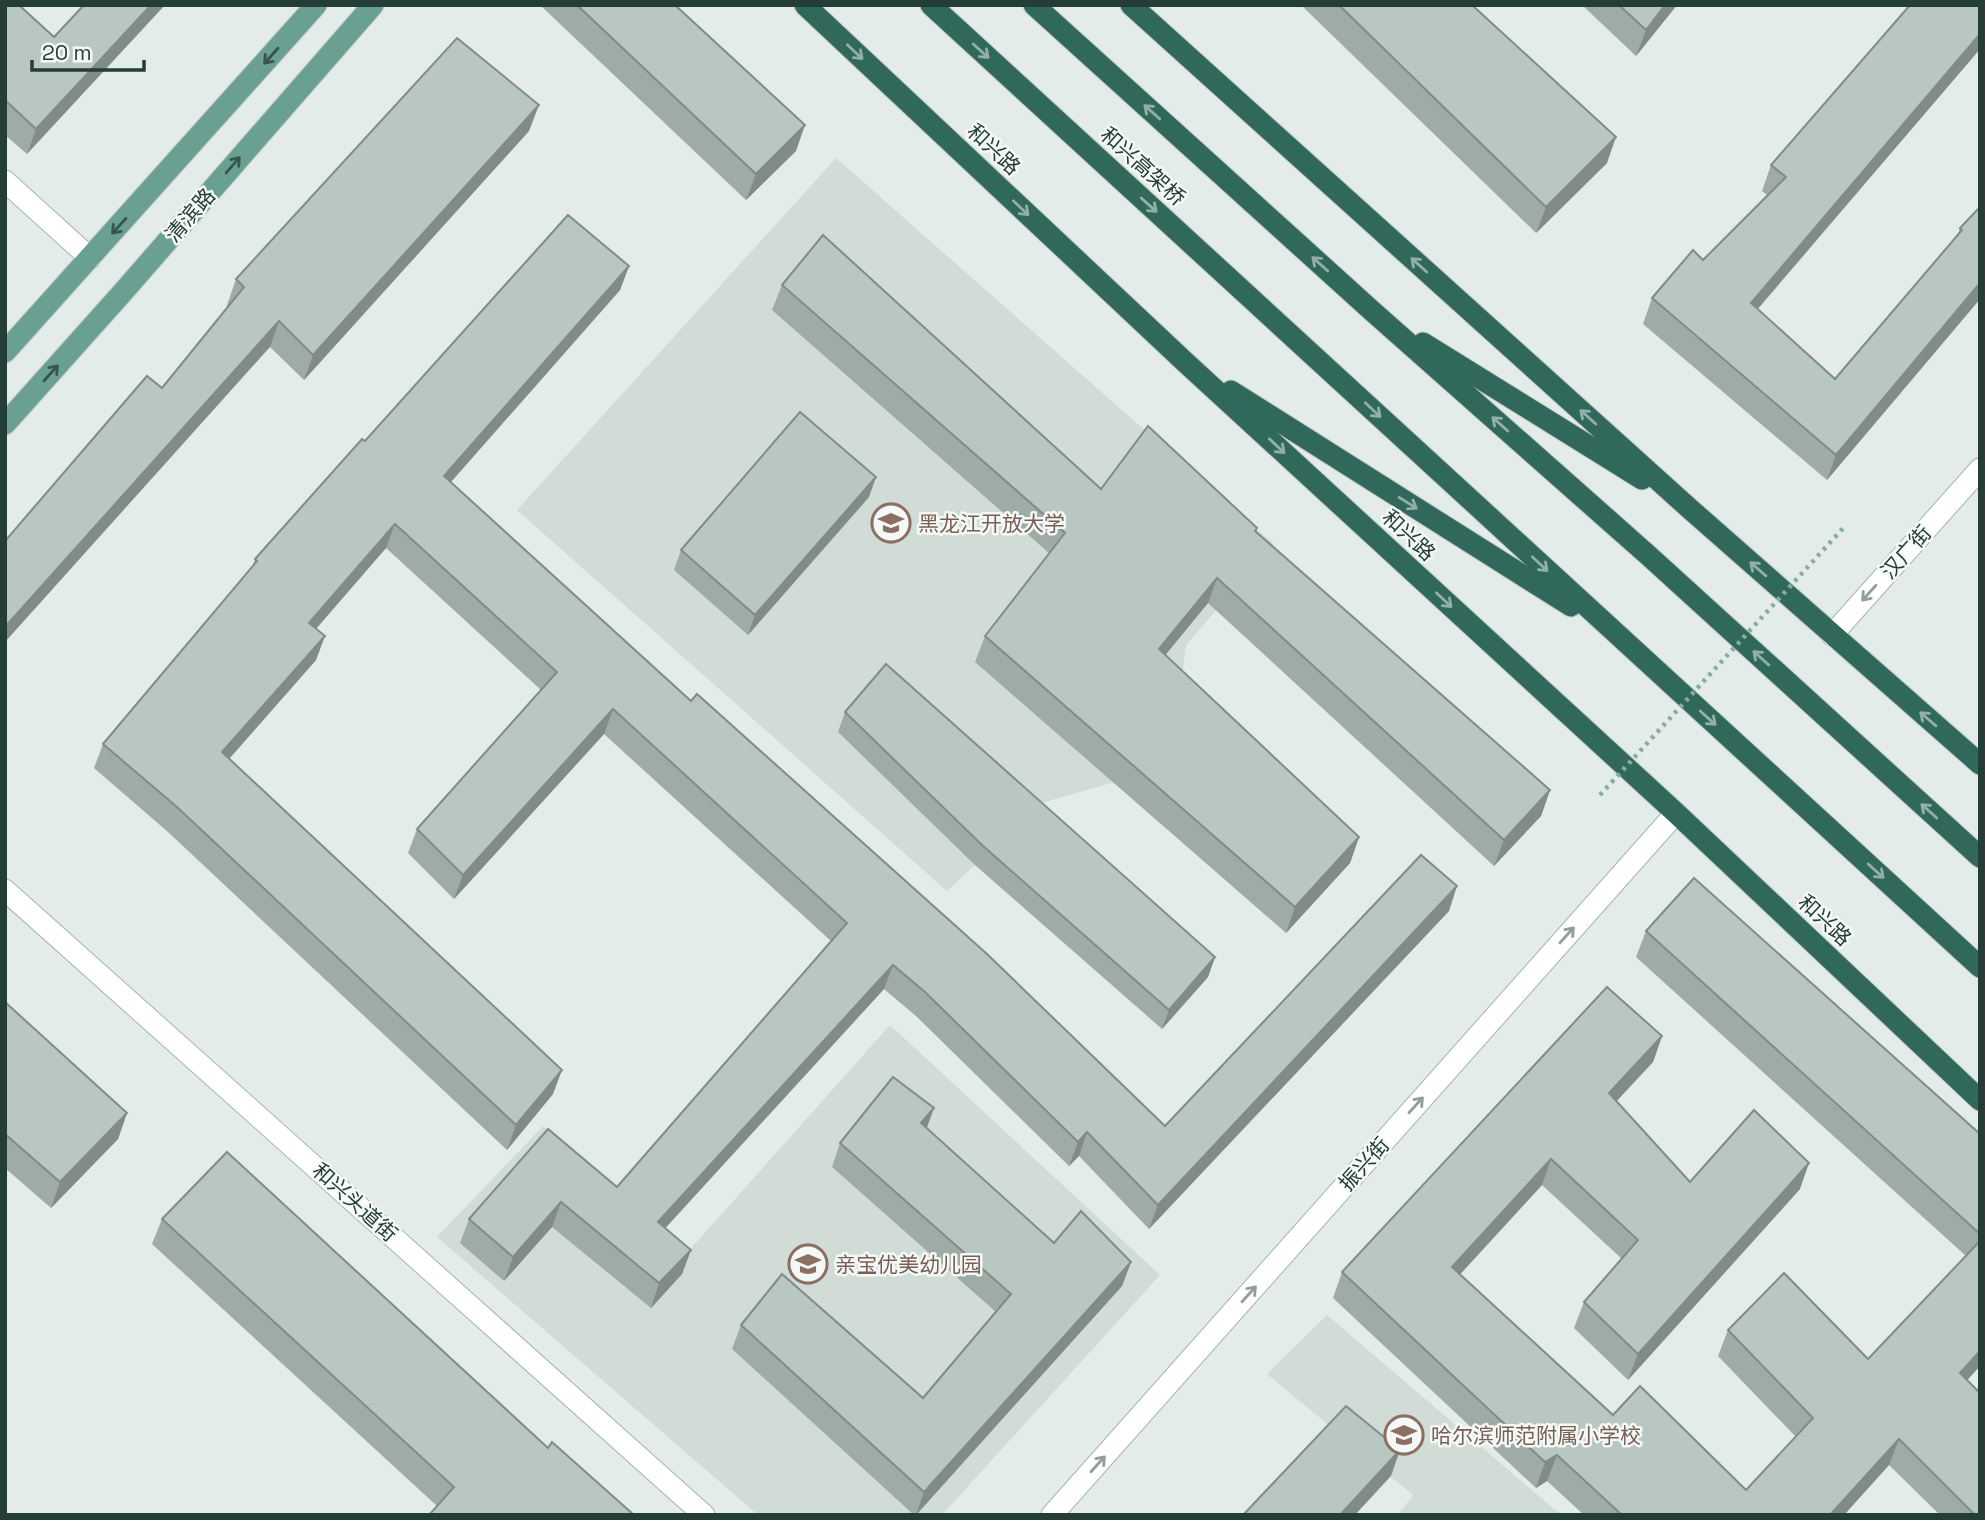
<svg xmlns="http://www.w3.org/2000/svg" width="1985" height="1520" viewBox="0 0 1985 1520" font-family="'Space Grotesk','Noto Sans SC',sans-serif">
	<rect width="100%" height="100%" fill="#e3ece8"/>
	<g fill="#d1dcd7">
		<polygon points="836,158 1274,544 1186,645 1179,703 1115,782 1020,809 975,865 947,891 517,510"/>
		<polygon points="890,1025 1160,1275 942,1515 758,1515 437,1237 543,1126 686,1254"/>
		<polygon points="1327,1315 1561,1515 1398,1515 1413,1495 1267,1374"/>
	</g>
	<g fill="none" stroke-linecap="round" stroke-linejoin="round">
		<g stroke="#a6b4af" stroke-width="23">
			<g id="minor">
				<polyline points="5,181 90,258"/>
				<polyline points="1832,635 1980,469"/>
				<polyline points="5,890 704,1515"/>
				<polyline points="1052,1515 1676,813"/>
			</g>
		</g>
		<g stroke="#c2c9c7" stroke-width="23">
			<g id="major">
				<polyline points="5,352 316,5"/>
				<polyline points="5,424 123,292 373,5"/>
			</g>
		</g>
		<g stroke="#c2c9c7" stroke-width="23">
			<g id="highway">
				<polyline points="805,5 1185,362 1676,813 1980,1100"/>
				<polyline points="931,5 1980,967"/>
				<polyline points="1034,5 1371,310 1649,556 1980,857"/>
				<polyline points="1131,5 1690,509 1980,764"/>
				<polyline points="1423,343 1642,479"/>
				<polyline points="1231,391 1571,606"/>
			</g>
		</g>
		<use href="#minor" stroke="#fff" stroke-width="21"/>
		<use href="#major" stroke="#6aa091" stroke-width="21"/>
		<use href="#highway" stroke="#31685c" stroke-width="21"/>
		<polyline stroke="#85aea1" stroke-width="4.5" stroke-dasharray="3.5 5" stroke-linecap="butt" points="1600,795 1846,525"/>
	</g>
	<g fill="#9eaba6">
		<polygon points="5,5 54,37 84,5 27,154 5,135"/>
		<polygon points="540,5 675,5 796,151 746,200"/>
		<polygon points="1301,5 1472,5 1607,163 1536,233"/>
		<polygon points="1582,5 1677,5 1636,56"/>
		<polygon points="1980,5 1980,49 1758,309 1835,379 1958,234 1960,228 1980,207 1980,299 1827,480 1643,324 1652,298 1703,260 1767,195 1762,191 1771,165"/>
		<polygon points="529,131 304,380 270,347 162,388 228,307 227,305 236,279"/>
		<polygon points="629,266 620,290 451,482 691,701 1165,1126 1449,911 1149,1229 1079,1156 1069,1166 916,1016 884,989 665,1228 691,1250 682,1274 651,1308 552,1227 504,1281 460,1243 469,1219 617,1187 831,941 604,734 454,899 408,853 417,829 541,690 386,548 316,629 316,660 229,759 553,1094 507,1150 168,832 94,768 103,744 252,567 255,559 365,441"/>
		<polygon points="782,285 1101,489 1257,528 1256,532 1550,790 1541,816 1494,866 1208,603 1165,655 1359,837 1350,863 1286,933 975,662 985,636 1049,553 772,310"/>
		<polygon points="869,497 748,635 674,570 681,550"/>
		<polygon points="845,712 1215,957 1208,977 1162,1029 975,865 838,732"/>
		<polygon points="1646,931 1980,1134 1980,1366 1967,1380 1980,1515 1940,1515 1889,1465 1844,1515 1584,1515 1547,1481 1536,1488 1333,1298 1342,1272 1662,1036 1653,1062 1616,1101 1690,1182 1800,1189 1628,1380 1574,1328 1584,1302 1622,1259 1542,1185 1460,1274 1613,1415 1746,1490 1796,1437 1718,1356 1728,1330 1868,1359 1966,1256 1636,957"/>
		<polygon points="5,1002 127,1113 118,1139 51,1208 5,1168"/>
		<polygon points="927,1128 1054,1243 1131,1262 1122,1286 916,1515 914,1515 732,1349 741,1325 923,1398 996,1312 832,1167 840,1143"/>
		<polygon points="162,1219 548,1448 634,1515 437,1506 152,1244"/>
	</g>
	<g fill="#818b87">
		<polygon points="151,5 165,5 27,154 36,129"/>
		<polygon points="1665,5 1677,5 1636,56 1646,30"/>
		<polygon points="1980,34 1980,49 1741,328 1751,303"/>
		<polygon points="539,105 529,131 304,380 313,355"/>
		<polygon points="805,125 796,151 746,200 756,174"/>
		<polygon points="1616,137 1607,163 1536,233 1546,207"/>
		<polygon points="629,266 620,290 435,500 444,476"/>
		<polygon points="1980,283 1980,299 1827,480 1836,455"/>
		<polygon points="279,321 270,347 5,642 5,627"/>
		<polygon points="876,477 869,497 748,635 755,615"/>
		<polygon points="395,524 386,548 300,647 309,623"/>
		<polygon points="1217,578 1208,603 1149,675 1159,649"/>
		<polygon points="325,636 316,660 214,776 222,752"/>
		<polygon points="613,709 604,734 454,899 463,875"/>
		<polygon points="1550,790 1541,816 1494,866 1504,840"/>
		<polygon points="1359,837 1350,863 1286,933 1295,907"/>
		<polygon points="1457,886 1449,911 1149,1229 1158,1205"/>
		<polygon points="1215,957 1208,977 1162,1029 1169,1010"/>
		<polygon points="893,965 884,989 649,1246 658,1222"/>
		<polygon points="1662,1036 1653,1062 1600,1119 1609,1093"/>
		<polygon points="562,1070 553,1094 507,1150 516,1125"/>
		<polygon points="934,1108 925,1133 921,1123"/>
		<polygon points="127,1113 118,1139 51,1208 60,1182"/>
		<polygon points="1087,1132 1079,1156 1069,1166 1078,1142"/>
		<polygon points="1551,1159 1542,1185 1443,1293 1452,1267"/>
		<polygon points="1809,1163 1800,1189 1628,1380 1638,1354"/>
		<polygon points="561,1202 552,1227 504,1281 513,1257"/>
		<polygon points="691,1250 682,1274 651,1308 659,1283"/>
		<polygon points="1131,1262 1122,1286 916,1515 924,1492"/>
		<polygon points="1980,1351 1980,1366 1950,1399 1960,1373"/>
		<polygon points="1899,1439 1889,1465 1844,1515 1830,1515"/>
		<polygon points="1400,1450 1391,1476 1355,1515 1340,1515"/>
		<polygon points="1557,1455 1547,1481 1536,1488 1545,1462"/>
	</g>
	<g fill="#b8c7c1" stroke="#818b87" stroke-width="2">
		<polygon points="5,5 19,5 54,37 84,5 151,5 36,129 5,100"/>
		<polygon points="577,5 675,5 805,125 756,174"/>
		<polygon points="1339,5 1472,5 1616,137 1546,207"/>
		<polygon points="1619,5 1665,5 1646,30"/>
		<polygon points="1910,5 1980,5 1980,34 1751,303 1835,379 1962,230 1960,228 1980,207 1980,283 1836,455 1652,298 1693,250 1703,260 1786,177 1771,165"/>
		<polygon points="457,38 539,105 313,355 279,321 5,627 5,541 147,376 162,388 244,287 236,279"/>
		<polygon points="568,215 629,266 444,476 691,701 697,694 987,954 1165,1126 1421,855 1457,886 1158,1205 1087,1132 1078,1142 925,992 893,965 658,1222 691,1250 659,1283 561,1202 513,1257 469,1219 548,1129 617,1187 847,923 613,709 463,875 417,829 557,672 395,524 309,623 325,636 222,752 562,1070 516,1125 177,807 103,744 257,561 255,559 362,439 365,441"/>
		<polygon points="823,235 1101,489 1148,426 1257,528 1255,531 1550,790 1504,840 1217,578 1159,649 1359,837 1295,907 985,636 1065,533 782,285"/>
		<polygon points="800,412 876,477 755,615 681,550"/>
		<polygon points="886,664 1215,957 1169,1010 982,845 845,712"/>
		<polygon points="1694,878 1980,1134 1980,1234 1646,931"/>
		<polygon points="1607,987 1662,1036 1609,1093 1690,1182 1754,1110 1809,1163 1638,1354 1584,1302 1638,1240 1551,1159 1452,1267 1613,1415 1640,1386 1746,1490 1813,1418 1728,1330 1784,1273 1868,1359 1980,1241 1980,1351 1960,1373 1980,1393 1980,1515 1975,1515 1899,1439 1830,1515 1622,1515 1557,1455 1545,1462 1342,1272"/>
		<polygon points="5,1002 127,1113 60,1182 5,1134"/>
		<polygon points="893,1077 934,1108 921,1123 1054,1243 1081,1211 1131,1262 924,1492 741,1325 782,1274 923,1398 1011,1294 840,1143"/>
		<polygon points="227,1152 548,1448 552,1442 634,1515 429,1515 454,1487 162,1219"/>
		<polygon points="1346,1406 1400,1450 1340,1515 1243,1515"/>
	</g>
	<defs><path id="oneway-shaft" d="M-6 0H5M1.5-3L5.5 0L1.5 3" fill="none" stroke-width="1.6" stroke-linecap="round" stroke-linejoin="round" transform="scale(1.75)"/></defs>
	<g stroke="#92b0a9">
		<use href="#oneway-shaft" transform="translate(981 51) rotate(42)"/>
		<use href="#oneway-shaft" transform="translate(855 52) rotate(43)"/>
		<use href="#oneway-shaft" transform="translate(1152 112) rotate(-138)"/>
		<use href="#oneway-shaft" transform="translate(1149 205) rotate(42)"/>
		<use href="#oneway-shaft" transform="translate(1021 208) rotate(43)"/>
		<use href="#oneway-shaft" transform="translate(1320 264) rotate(-138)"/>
		<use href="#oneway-shaft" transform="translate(1419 265) rotate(-138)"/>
		<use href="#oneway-shaft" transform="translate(1373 410) rotate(43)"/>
		<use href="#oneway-shaft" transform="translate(1588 417) rotate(-138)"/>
		<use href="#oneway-shaft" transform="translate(1500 424) rotate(-138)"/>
		<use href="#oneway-shaft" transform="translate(1277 446) rotate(43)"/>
		<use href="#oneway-shaft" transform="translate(1408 503) rotate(32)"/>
		<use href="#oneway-shaft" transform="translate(1540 564) rotate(43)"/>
		<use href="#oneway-shaft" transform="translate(1758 569) rotate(-139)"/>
		<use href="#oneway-shaft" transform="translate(1444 600) rotate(43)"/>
		<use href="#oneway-shaft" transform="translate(1761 658) rotate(-138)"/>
		<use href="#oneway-shaft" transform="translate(1708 718) rotate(42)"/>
		<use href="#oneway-shaft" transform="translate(1928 719) rotate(-139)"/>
		<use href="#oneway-shaft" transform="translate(1929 811) rotate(-138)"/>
		<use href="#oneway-shaft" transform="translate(1876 871) rotate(42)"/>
	</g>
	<g stroke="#36564d">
		<use href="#oneway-shaft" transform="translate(271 56) rotate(132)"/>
		<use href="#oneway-shaft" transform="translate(233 165) rotate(-49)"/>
		<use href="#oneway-shaft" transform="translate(119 226) rotate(132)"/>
		<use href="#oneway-shaft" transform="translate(51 373) rotate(-48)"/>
	</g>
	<g stroke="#929e9a">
		<use href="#oneway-shaft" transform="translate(1869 593) rotate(132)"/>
		<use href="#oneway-shaft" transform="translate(1567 935) rotate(-48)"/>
		<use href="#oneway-shaft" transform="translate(1416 1105) rotate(-48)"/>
		<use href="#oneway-shaft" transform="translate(1249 1294) rotate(-48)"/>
		<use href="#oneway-shaft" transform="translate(1098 1464) rotate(-48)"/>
	</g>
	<defs>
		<g id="university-ring" transform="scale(2.0125)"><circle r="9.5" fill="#f4f9f6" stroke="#8d6e63" stroke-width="1.5"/><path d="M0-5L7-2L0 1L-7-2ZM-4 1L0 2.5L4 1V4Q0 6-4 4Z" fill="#8d6e63"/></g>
		<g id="school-ring" transform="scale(2.0125)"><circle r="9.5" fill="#f4f9f6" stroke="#8d6e63" stroke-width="1.5"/><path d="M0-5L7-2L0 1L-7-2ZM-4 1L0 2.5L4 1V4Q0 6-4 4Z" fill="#8d6e63"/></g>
	</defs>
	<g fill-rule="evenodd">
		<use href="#university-ring" x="891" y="523"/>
		<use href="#school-ring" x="808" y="1264"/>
		<use href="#school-ring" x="1404" y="1435"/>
	</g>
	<g text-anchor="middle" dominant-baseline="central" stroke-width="5" stroke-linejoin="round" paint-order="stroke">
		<g font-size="21" fill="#243d36" stroke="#f4f9f6">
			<text transform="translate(994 149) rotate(43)">和兴路</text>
			<text transform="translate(1143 166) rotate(42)">和兴高架桥</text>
			<text transform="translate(190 215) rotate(-49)">清滨路</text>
			<text transform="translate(1409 535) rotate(43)">和兴路</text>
			<text transform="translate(1906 552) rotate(-48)">汉广街</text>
			<text transform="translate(1825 920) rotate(43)">和兴路</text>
			<text transform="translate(1364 1164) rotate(-48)">振兴街</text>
			<text transform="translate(355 1202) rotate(42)">和兴头道街</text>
		</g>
		<g font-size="21" fill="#785e54" stroke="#f4f9f6" text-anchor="start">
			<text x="918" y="523">黑龙江开放大学</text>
			<text x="835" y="1264">亲宝优美幼儿园</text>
			<text x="1431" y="1435">哈尔滨师范附属小学校</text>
		</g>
	</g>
	<rect width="1985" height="1520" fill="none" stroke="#243d36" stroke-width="14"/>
	<path d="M32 60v10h112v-10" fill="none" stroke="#243d36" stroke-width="3.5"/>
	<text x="42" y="60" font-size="21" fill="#243d36" stroke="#f4f9f6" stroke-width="5" paint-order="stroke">20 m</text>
</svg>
